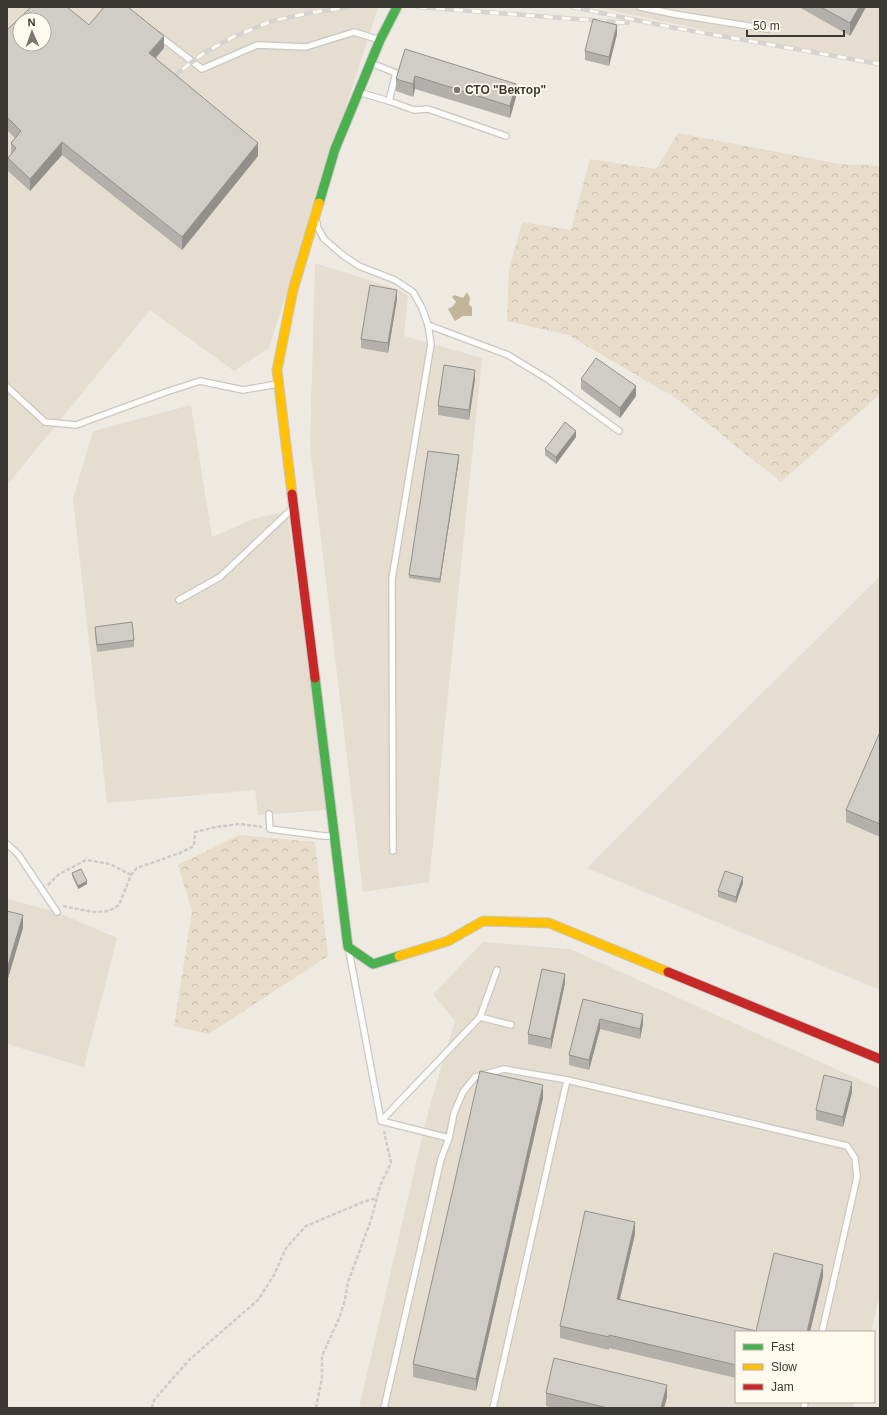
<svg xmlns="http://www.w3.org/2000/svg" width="887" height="1415" viewBox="0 0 887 1415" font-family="Arial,sans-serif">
	<defs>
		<pattern id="forest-crowns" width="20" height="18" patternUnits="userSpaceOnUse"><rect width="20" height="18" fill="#e8ddca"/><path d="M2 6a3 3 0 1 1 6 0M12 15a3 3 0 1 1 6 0" fill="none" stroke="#c8beae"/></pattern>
	</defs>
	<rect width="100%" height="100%" fill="#eeeae2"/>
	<g fill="#e5ddcf" fill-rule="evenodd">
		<path d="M7 7H378L269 348 234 371 150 310 7 485ZM20 20H44V44H20Z"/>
		<polygon points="595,7 880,7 880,67"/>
		<polygon points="315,263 400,290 408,296 404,336 482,358 429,882 363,892 310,447"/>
		<polygon points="191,405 212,537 253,519 287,511 328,810 258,815 255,790 107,803 73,499 93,431"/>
		<polygon points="880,576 880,990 587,868"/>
		<polygon points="7,899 57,912 117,938 84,1067 7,1044"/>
		<polygon points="483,942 570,949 880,1089 880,1294 871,1332 736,1332 736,1402 855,1402 853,1408 359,1408 428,1112 455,1021 433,994"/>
	</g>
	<g fill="url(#forest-crowns)">
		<polygon points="678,133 840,164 880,166 880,394 781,482 677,399 568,335 507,321 509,269 522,222 571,230 590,159 656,169"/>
		<polygon points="239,835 315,842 328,956 209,1034 174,1026 192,911 178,865"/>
	</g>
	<polygon fill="#c3b599" points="467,292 470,298 469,305 472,307 472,316 463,316 455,321 448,309 453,306 456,302 452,297 454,295 463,298"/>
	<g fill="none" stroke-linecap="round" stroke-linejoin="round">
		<g stroke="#cac7c1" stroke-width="8">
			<g id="lane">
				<polyline points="640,7 674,14 767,29"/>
				<polyline points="158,35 202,69 257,45 306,47 354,32 380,40"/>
				<polyline points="371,63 396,73 389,101 414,110 428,109 506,136"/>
				<polyline points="358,92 389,101"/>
				<polyline points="317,223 317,226 324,239 344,256 359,266 395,280 413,292 422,308 428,325 431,344 392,579 393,851"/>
				<polyline points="428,325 508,355 549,380 619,431"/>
				<polyline points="7,387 45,422 76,425 166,392 200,381 243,390 278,384"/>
				<polyline points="179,600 220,577 292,509"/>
				<polyline points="269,814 270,829 324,836 334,836"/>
				<polyline points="7,844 18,854 57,912"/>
				<polyline points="349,951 381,1121 449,1138 454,1113 463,1092 475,1077 504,1069 567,1080 493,1408"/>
				<polyline points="480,1017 511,1025"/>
				<polyline points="567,1080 847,1146 855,1158 857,1177 822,1332"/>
				<polyline points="381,1121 480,1017 497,970"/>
				<polyline points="384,1408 441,1159 449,1138"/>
				<polyline points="804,1408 805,1402"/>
			</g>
		</g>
		<g stroke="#cac7c1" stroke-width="11">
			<g id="fast">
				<polyline points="319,203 335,149 380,40 397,7"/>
				<polyline points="315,678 348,947 373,964 399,956"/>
			</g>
		</g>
		<g stroke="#cac7c1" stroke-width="11">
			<g id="slow">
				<polyline points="292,494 277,370 293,290 319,203"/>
				<polyline points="399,956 448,941 483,921 549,923 668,972"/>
			</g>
		</g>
		<g stroke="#cac7c1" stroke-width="11">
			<g id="jam">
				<polyline points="292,494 315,678"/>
				<polyline points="668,972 880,1059"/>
			</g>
		</g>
		<g stroke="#cccbc8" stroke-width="2.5" stroke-dasharray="4 2" stroke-linecap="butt">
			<polyline points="48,885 59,874 86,860 110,864 131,875"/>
			<polyline points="63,906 93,912 109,911 119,905 131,875 137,868 180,853 194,846 195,832 216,827 239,824 262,827"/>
			<polyline points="152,1408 154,1400 189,1360 258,1300 274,1275 286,1248 306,1226 363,1202 377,1198"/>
			<polyline points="316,1408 322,1378 322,1356 340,1316 345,1300 348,1282 371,1220 380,1186 391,1163 384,1131"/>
		</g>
		<use href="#lane" stroke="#fcfcfb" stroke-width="5.5"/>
		<use href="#fast" stroke="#4caf50" stroke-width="9"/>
		<use href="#slow" stroke="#ffc107" stroke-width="9"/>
		<use href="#jam" stroke="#c62828" stroke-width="9"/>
		<g stroke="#d4d3d1" stroke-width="4.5">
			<g id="rail">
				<polyline points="418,7 628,23"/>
				<polyline points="572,7 670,27 880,64"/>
				<polyline points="168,80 204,53 233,37 272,21 309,13 349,7"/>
			</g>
		</g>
		<use href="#rail" stroke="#fff9ee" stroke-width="3" stroke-dasharray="9" stroke-linecap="butt"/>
	</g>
	<g fill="#b3b0ab">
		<polygon points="799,7 866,7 850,36"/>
		<polygon points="89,25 164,48 156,58 258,156 182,250 62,155 30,191 8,171 8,158 11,155 11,143 15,138 7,130 7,30"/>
		<polygon points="617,34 609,66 585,60 585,51"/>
		<polygon points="405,49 516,97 510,118 415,89 413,97 396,91 396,79"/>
		<polygon points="397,299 388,353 361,348 361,339"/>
		<polygon points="475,379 469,420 438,415 438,406"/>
		<polygon points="581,379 636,396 620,418 581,389"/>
		<polygon points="576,437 556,464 545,455 545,449"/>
		<polygon points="459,459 440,583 409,578 409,575"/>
		<polygon points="95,627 134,640 134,647 97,652 95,633"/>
		<polygon points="880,732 880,837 846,822 846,810"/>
		<polygon points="72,873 87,884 78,889 72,876"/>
		<polygon points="743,883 736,903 718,897 718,891"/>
		<polygon points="565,983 551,1049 528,1044 528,1034"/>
		<polygon points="583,999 643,1024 640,1039 600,1029 589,1070 569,1065 569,1055"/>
		<polygon points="852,1092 843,1127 816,1120 816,1110"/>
		<polygon points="543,1098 476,1391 413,1377 413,1364"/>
		<polygon points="635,1234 620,1299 756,1331 823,1277 810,1332 736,1332 736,1378 609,1348 609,1350 560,1338 560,1326"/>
		<polygon points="546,1393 667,1397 664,1408 555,1408 546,1406"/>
	</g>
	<g fill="#92908b">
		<polygon points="859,7 866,7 850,36 850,23"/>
		<polygon points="617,25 617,34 609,66 609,57"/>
		<polygon points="164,36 164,48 149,65 149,53"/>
		<polygon points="415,76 415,89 413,97 413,84"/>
		<polygon points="516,84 516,97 510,118 510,106"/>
		<polygon points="62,142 62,155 30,191 30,179"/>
		<polygon points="258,143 258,156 182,250 182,237"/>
		<polygon points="397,290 397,299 388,353 388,343"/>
		<polygon points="475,370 475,379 469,420 469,410"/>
		<polygon points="636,386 636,396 620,418 620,408"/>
		<polygon points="576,431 576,437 556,464 556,457"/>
		<polygon points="459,455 459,459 440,583 440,579"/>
		<polygon points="743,877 743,883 736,903 736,897"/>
		<polygon points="87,881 87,884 78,889 78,886"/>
		<polygon points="23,915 23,928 7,982 7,969"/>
		<polygon points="565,974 565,983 551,1049 551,1039"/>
		<polygon points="643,1014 643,1024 640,1039 640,1029"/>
		<polygon points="600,1019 600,1029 589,1070 589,1060"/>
		<polygon points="852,1082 852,1092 843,1127 843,1117"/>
		<polygon points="543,1085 543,1098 476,1391 476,1379"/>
		<polygon points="635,1222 635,1234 617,1311 617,1299"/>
		<polygon points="823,1265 823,1277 810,1332 807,1332"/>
		<polygon points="667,1385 667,1397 664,1408 661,1408"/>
	</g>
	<g fill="#d0cdc7" stroke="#92908b" fill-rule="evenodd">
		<path d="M31 7H67L89 25 104 7H128L164 36 149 53 258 143 182 237 62 142 30 179 8 158 16 148 11 143 21 131 7 117V30ZM20 20H44V44H20Z"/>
		<polygon points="821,7 859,7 850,23"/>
		<polygon points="593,19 617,25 609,57 585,51"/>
		<polygon points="405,49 516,84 510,106 415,76 413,84 396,79"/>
		<polygon points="370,285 397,290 388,343 361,339"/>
		<polygon points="596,358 636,386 620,408 581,379"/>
		<polygon points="444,365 475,370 469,410 438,406"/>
		<polygon points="565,422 576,431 556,457 545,449"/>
		<polygon points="428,451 459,455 440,579 409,575"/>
		<polygon points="132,622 134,640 97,645 95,627"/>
		<polygon points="880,732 880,824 846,810"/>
		<polygon points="81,869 87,881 78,886 72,873"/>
		<polygon points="725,871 743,877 736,897 718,891"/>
		<polygon points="7,911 23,915 7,969"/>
		<polygon points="542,969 565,974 551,1039 528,1034"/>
		<polygon points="583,999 643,1014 640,1029 600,1019 589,1060 569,1055"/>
		<polygon points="480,1071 543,1085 476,1379 413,1364"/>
		<polygon points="824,1075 852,1082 843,1117 816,1110"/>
		<polygon points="585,1211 635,1222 617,1299 756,1331 774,1253 823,1265 807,1332 736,1332 736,1365 609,1335 609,1337 560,1326"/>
		<polygon points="554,1358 667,1385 661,1408 608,1408 546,1393"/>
	</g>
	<circle fill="#7a7771" stroke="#fff9ee" stroke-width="1.5" cx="457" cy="90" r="4"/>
	<g text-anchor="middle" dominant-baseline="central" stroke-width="3.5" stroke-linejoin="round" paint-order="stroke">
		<g font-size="12" font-weight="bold" fill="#3c3934" stroke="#fff9ee" text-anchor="start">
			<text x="465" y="90">СТО "Вектор"</text>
		</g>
	</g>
	<rect width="887" height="1415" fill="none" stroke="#3c3934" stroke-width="16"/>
	<rect x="735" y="1331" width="140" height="72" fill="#fff9ee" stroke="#b1aca4"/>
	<rect x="743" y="1344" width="20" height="6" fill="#4caf50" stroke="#b1aca4"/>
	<text x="771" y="1351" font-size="12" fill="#3c3934">Fast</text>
	<rect x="743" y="1364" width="20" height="6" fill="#ffc107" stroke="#b1aca4"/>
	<text x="771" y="1371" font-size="12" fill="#3c3934">Slow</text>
	<rect x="743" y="1384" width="20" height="6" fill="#c62828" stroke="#b1aca4"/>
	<text x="771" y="1391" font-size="12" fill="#3c3934">Jam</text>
	<g transform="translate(32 32) rotate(358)"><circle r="19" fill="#fff9ee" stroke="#b1aca4"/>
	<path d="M0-3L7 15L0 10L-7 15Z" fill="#7a7771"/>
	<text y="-6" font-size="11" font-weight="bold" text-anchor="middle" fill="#3c3934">N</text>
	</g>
	<path d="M747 30v6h97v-6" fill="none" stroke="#3c3934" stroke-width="2"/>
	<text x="753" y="30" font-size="12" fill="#3c3934" stroke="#fff9ee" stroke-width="3" paint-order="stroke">50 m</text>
</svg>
